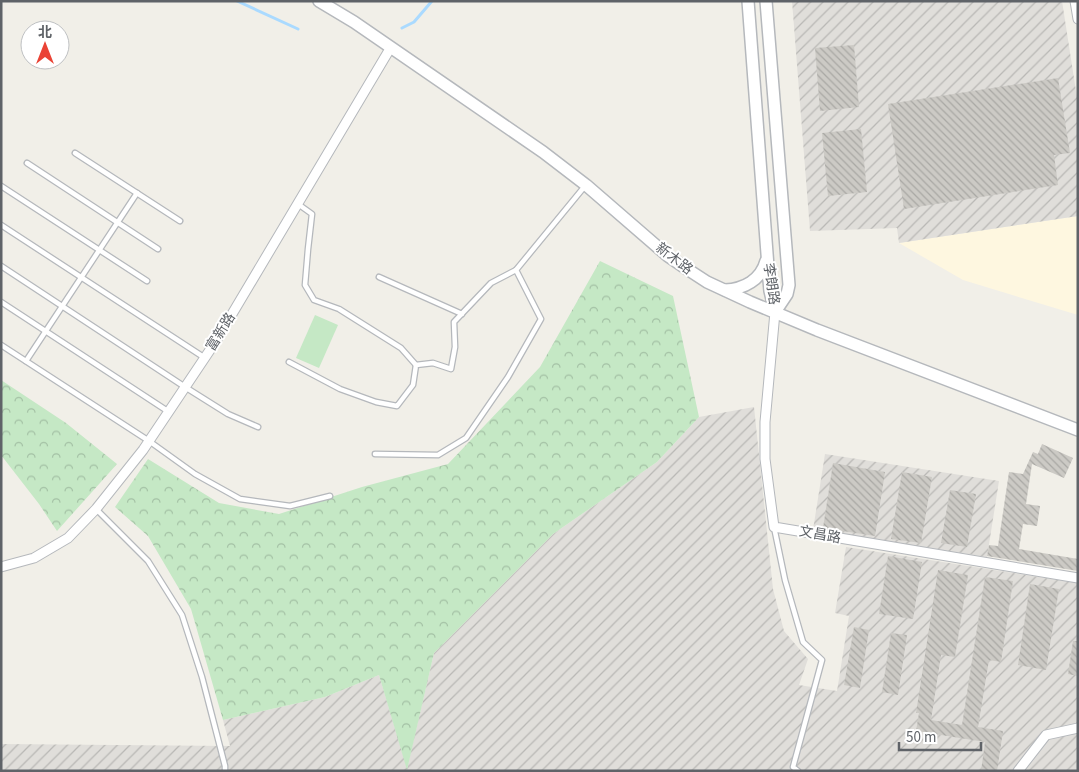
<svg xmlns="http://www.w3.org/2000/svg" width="1079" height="772" viewBox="0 0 1079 772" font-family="'Source Sans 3','Noto Sans SC',sans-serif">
	<defs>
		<pattern id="industrial-furrows" width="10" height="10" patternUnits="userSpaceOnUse" patternTransform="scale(1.25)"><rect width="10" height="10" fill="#e0deda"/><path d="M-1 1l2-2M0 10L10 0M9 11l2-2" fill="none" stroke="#b9b8b5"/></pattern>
		<pattern id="forest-crowns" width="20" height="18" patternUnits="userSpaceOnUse" patternTransform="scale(1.25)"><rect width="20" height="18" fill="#c5e8c5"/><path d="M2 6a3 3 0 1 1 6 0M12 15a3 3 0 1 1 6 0" fill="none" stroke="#a3c0a4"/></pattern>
		<pattern id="building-back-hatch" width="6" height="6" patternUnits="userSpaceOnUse" patternTransform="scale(1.25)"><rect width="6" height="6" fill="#cccac5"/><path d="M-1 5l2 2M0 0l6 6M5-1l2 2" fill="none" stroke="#a9a8a4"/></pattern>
	</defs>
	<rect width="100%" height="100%" fill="#f1efe8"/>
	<polygon fill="#fef7e0" points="1078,216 1078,315 963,280 899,243"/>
	<g fill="url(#industrial-furrows)">
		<polygon points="792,1 1062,1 1078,104 1078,216 899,243 897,228 810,231"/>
		<polygon points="754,407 773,589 784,631 808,659 799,685 837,691 849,616 835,613 846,547 1078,583 1078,771 1,771 1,744 230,746 223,720 325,697 379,675 407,768 434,653 553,534 657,462 699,417"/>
		<polygon points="825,454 999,481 987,557 813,530"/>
	</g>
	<g fill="url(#forest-crowns)">
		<polygon points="600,261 673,296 699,417 657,462 553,534 434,653 407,770 379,675 325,697 223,720 191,609 148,536 115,507 148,459 219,503 279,514 362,487 448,464 540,367"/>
		<polygon points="1,380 66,423 117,464 57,531 39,504 1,455"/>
	</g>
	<polygon fill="#c5e8c5" points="315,315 338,325 319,368 296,358"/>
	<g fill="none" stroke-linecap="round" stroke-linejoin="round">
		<g stroke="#aadaff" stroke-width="3">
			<polyline points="237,1 298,29"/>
			<polyline points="402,28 414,22 432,1"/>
		</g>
	</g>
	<g fill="url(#building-back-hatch)">
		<polygon points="854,45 859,107 820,111 815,48"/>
		<polygon points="1058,78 1070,153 1054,155 1058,185 904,209 888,104"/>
		<polygon points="861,129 867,192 828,196 822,133"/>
		<polygon points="1042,444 1073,458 1064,478 1032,464 1026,504 1040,506 1037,526 1023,524 1019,549 1078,559 1078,571 987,556 989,545 998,546 1009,472 1023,474 1033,452 1038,454"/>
		<polygon points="833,463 885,472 875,536 823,528"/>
		<polygon points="902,472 932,477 921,543 891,539"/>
		<polygon points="950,490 976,494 967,547 941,543"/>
		<polygon points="888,556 922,562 913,619 879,614"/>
		<polygon points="938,570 968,575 955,657 941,655 931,720 962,725 985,577 1013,581 1001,662 989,660 978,727 1003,731 997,771 981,771 985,742 916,731 919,713 916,713"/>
		<polygon points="1030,584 1059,589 1046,670 1018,665"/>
		<polygon points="854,627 869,630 860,688 844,685"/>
		<polygon points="891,633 907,635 898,695 882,692"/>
		<polygon points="1073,641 1078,641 1078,676 1068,674"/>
	</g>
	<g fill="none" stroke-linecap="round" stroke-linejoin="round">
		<g stroke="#b5b8bc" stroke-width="7">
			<g id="service">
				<polyline points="75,153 180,221"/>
				<polyline points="27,163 158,249"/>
				<polyline points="1,186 147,281"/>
				<polyline points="298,204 312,214 308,249 305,285 314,300 339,309 401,348 416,365"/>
				<polyline points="1,225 205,358"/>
				<polyline points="1,266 185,387 228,414 258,427"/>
				<polyline points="379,277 462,314"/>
				<polyline points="1,302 169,412"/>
				<polyline points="1,345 149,441 195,474 240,499 290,506 330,496"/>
				<polyline points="26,361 137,193"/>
				<polyline points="289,362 340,389 376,402 397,406 413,385 416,365 433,363 451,369 455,347 454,322 491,283 516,270"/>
				<polyline points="375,454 438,455 466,438 508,377 541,319 516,270 585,186"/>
				<polyline points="96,509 148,561 182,615 202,677 225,766 225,771"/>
				<polyline points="774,527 785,580 803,642 822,660 793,767 798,771"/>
			</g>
		</g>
		<g stroke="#b5b8bc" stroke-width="11">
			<g id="minor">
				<polyline points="1075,1 1078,19"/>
				<polyline points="775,312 765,422 765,459 774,527 1078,578"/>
				<polyline points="1,567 34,558 68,538 96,509 143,450 216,341 391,47"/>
				<polyline points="1018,771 1046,735 1078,728"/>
			</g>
		</g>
		<g stroke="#b5b8bc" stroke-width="14">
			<g id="tertiary">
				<polyline points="319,1 354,22 543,152 586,185 668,256 687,269 707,282 750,302 817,330 1078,430"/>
				<polyline points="748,1 769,280 770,291 775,312"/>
				<polyline points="766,1 789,285 787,294 775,312"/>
				<path d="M725 290C744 289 761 280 766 261"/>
			</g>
		</g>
		<use href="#service" stroke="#fff" stroke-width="4.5"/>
		<use href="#minor" stroke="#fff" stroke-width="9"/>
		<use href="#tertiary" stroke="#fff" stroke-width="11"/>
	</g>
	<g text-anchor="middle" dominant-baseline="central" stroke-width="4" stroke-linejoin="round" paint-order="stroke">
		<g font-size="14" fill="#5f6368" stroke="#fff">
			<text transform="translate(674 259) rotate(37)">新木路</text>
			<text transform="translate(771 284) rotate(82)">李朗路</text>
			<text transform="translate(221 332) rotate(-58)">富新路</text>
			<text transform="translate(820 535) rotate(10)">文昌路</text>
		</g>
	</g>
	<rect width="1079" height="772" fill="none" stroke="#5f6368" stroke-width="5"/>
	<g transform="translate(45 45)"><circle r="24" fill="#ffffff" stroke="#bfc1c3"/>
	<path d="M0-4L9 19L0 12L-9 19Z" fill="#ea4335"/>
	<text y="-8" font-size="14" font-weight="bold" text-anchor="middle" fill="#5f6368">北</text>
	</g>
	<path d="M899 742v8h82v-8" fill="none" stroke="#5f6368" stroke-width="2.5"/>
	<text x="906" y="742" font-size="15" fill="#5f6368" stroke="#ffffff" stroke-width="4" paint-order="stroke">50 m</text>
</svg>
